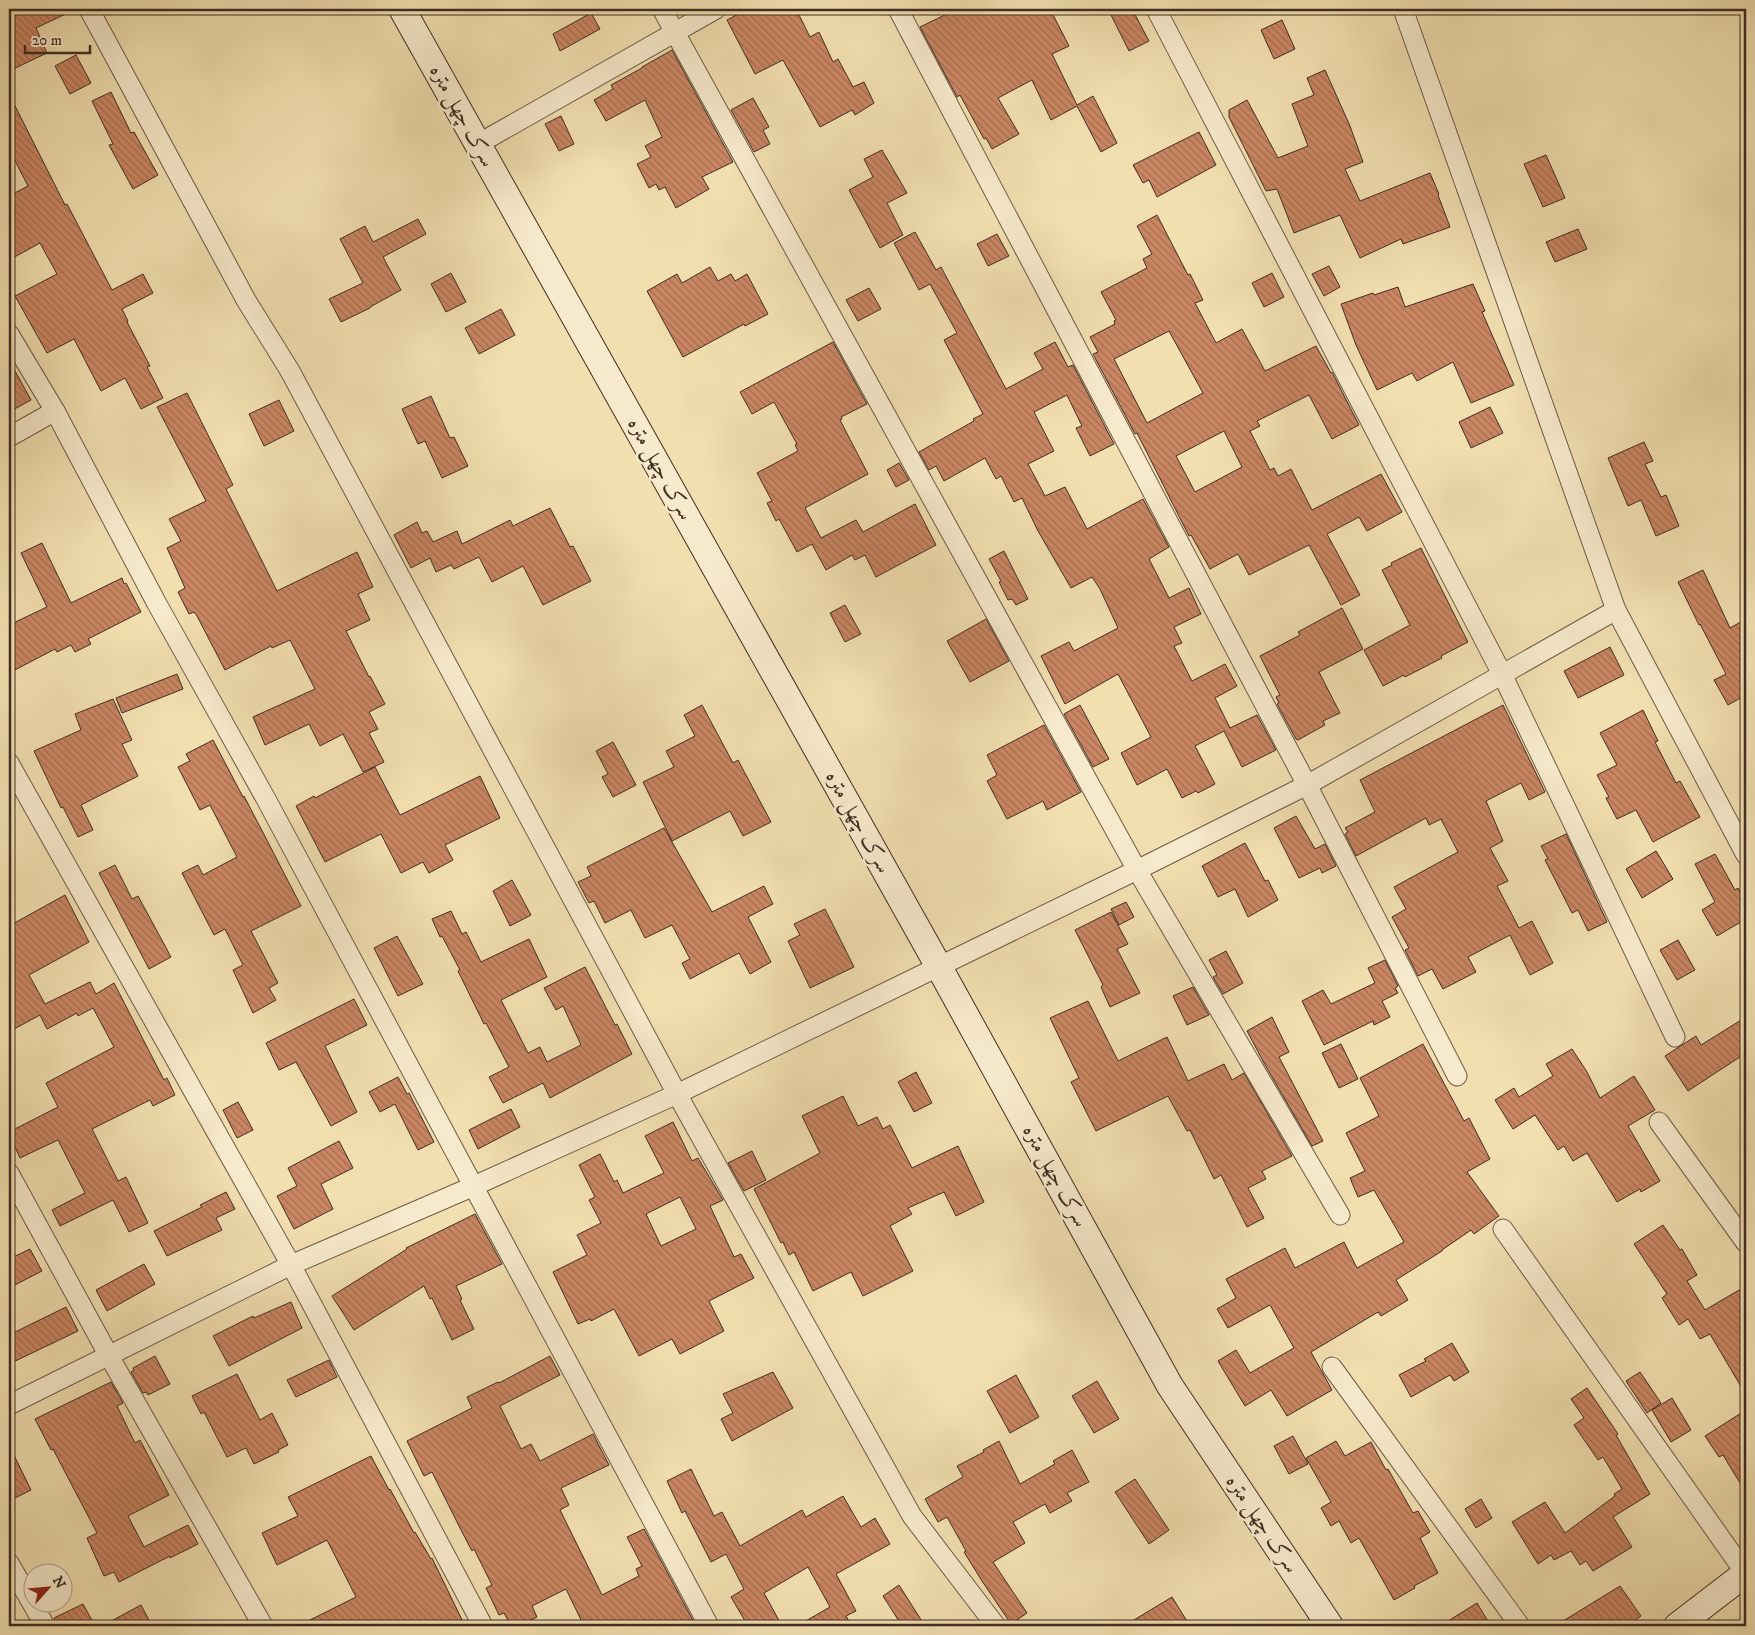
<svg xmlns="http://www.w3.org/2000/svg" width="1755" height="1635" viewBox="0 0 1755 1635" font-family="'IM FELL DW Pica',Amiri,serif">
	<defs>
		<pattern id="building-back-hatch" width="6" height="6" patternUnits="userSpaceOnUse" patternTransform="scale(1.25)"><rect width="6" height="6" fill="#ca8662"/><path d="M-1 5l2 2M0 0l6 6M5-1l2 2" fill="none" stroke="#a56e51"/></pattern>
	</defs>
	<rect width="100%" height="100%" fill="#f2dfb0"/>
	<filter id="stains"><feTurbulence type="fractalNoise" baseFrequency=".004" numOctaves="4"/><feColorMatrix values="0 0 0 0 .2 0 0 0 0 .09 0 0 0 0 .02 0 0 0 .5 -.17"/></filter>
	<radialGradient id="worn" r=".72"><stop offset=".6" stop-color="#630" stop-opacity="0"/><stop offset="1" stop-color="#630" stop-opacity=".3"/></radialGradient>
	<g fill="none" stroke-linecap="round" stroke-linejoin="round">
		<polyline stroke="#778377" stroke-width="6" points="1746,279 1745,282 1746,289"/>
	</g>
	<g fill="url(#building-back-hatch)" stroke="#402d24" fill-rule="evenodd">
		<polygon points="9,9 76,9 36,28 47,53 9,71"/>
		<polygon points="748,9 796,9 810,37 819,32 833,62 838,59 853,87 864,82 874,103 855,115 852,110 820,127 783,60 755,74 727,20"/>
		<polygon points="957,9 1050,9 1069,46 1052,54 1077,105 1093,96 1117,143 1101,152 1077,106 1051,120 1032,80 998,98 1019,134 992,149 986,138 984,139 960,95 957,97 920,27"/>
		<polygon points="1108,9 1132,9 1149,41 1129,51"/>
		<polygon points="591,13 600,29 560,51 553,34"/>
		<polygon points="1282,20 1295,49 1274,59 1261,30"/>
		<polygon points="672,50 733,162 702,177 709,189 676,208 665,187 659,190 656,184 649,188 637,164 651,157 645,146 662,137 645,100 606,121 594,100 613,89 611,85 642,68 642,67"/>
		<polygon points="76,55 91,83 70,94 55,66"/>
		<polygon points="1325,70 1350,126 1363,162 1345,169 1360,201 1430,173 1439,194 1438,195 1450,227 1403,244 1401,239 1360,258 1340,215 1294,233 1277,189 1266,191 1229,117 1229,110 1247,100 1278,158 1308,146 1292,104 1314,95 1307,78"/>
		<polygon points="111,92 131,133 134,132 158,175 133,189 109,145 113,144 92,101"/>
		<polygon points="9,94 65,205 67,204 112,290 143,274 153,293 122,309 128,321 127,322 150,366 147,367 163,398 141,409 125,378 101,391 74,339 47,353 15,296 57,274 40,243 9,260 9,196 28,186 9,149"/>
		<polygon points="753,98 769,127 763,130 770,144 754,152 731,110"/>
		<polygon points="561,116 574,144 559,151 545,124"/>
		<polygon points="1199,132 1216,165 1157,197 1149,180 1143,183 1133,165"/>
		<polygon points="882,150 907,193 887,203 903,235 880,248 849,190 873,177 864,159"/>
		<polygon points="1546,155 1565,198 1543,207 1524,164"/>
		<path d="M1157 215 1188 275 1190 274 1203 300 1195 303 1216 343 1242 329 1265 371 1316 346 1331 373 1332 372 1359 425 1332 439 1309 395 1257 421 1260 426 1250 431 1270 470 1274 468 1278 476 1291 469 1312 510 1381 474 1402 512 1367 531 1359 517 1327 534 1360 595 1341 605 1309 545 1249 575 1238 554 1210 569 1191 535 1189 536 1137 433 1135 434 1093 354 1098 352 1090 337 1115 324 1114 321 1116 320 1101 292 1147 268 1143 259 1152 254 1137 226ZM1169 331 1203 393 1147 423 1114 359ZM1224 431 1242 467 1195 492 1176 456Z"/>
		<polygon points="418,219 426,234 383,257 401,290 370,307 370,308 341,322 329,299 363,283 340,239 365,226 373,242"/>
		<polygon points="1578,229 1587,249 1555,262 1546,242"/>
		<polygon points="915,232 936,270 941,267 1006,389 1043,369 1034,353 1055,342 1068,367 1073,365 1114,444 1090,456 1076,428 1082,426 1067,395 1034,412 1054,451 1028,464 1045,496 1065,487 1087,529 1143,499 1169,547 1149,559 1169,598 1189,588 1201,614 1174,627 1182,643 1174,646 1192,681 1225,664 1237,686 1215,698 1230,728 1257,715 1276,750 1242,767 1224,731 1195,746 1215,784 1198,793 1196,791 1182,798 1167,769 1137,785 1121,753 1151,737 1118,674 1065,704 1041,656 1069,642 1074,651 1118,628 1100,589 1092,577 1071,588 1038,531 1022,498 1014,502 1001,476 996,479 985,458 944,481 936,466 929,470 919,452 974,421 973,419 983,414 944,340 957,333 930,284 919,290 894,243"/>
		<polygon points="997,234 1009,256 988,266 977,244"/>
		<polygon points="1329,266 1340,287 1324,296 1312,274"/>
		<polygon points="710,267 718,281 731,274 735,281 747,274 768,314 745,326 744,324 683,357 647,291 677,274 682,283"/>
		<polygon points="451,273 466,302 446,312 431,284"/>
		<polygon points="1272,273 1284,297 1264,307 1252,283"/>
		<polygon points="1473,284 1485,311 1482,312 1514,385 1471,403 1453,362 1417,381 1412,373 1377,390 1356,345 1341,304 1373,293 1374,295 1398,287 1405,307"/>
		<polygon points="869,288 881,309 858,321 846,300"/>
		<polygon points="501,309 515,335 479,354 465,328"/>
		<polygon points="833,342 867,404 841,417 842,419 840,420 868,474 805,508 821,538 856,520 863,532 915,504 936,545 876,577 865,555 855,560 852,555 826,570 812,544 797,552 779,519 776,521 767,503 772,501 757,473 798,451 795,445 797,444 774,402 752,414 740,392"/>
		<polygon points="9,360 31,400 9,412"/>
		<polygon points="187,393 233,485 226,489 277,591 357,552 373,587 358,594 370,620 346,631 369,677 370,676 385,704 369,712 378,729 369,733 384,762 363,772 343,734 320,746 309,724 265,745 253,717 315,689 290,640 272,648 271,646 225,670 197,616 194,612 189,614 178,592 185,588 167,548 181,541 169,519 206,501 157,407"/>
		<polygon points="431,396 450,438 454,437 468,466 442,478 425,441 418,444 402,409"/>
		<polygon points="279,400 294,431 264,446 249,414"/>
		<polygon points="1490,407 1503,433 1471,448 1459,422"/>
		<polygon points="1644,442 1653,461 1645,464 1661,497 1666,495 1679,526 1656,536 1641,500 1628,506 1608,458"/>
		<polygon points="899,463 909,480 896,487 887,470"/>
		<polygon points="550,508 570,547 573,546 591,581 543,605 523,566 492,582 479,557 454,569 451,565 436,572 430,558 411,568 394,535 417,522 422,533 427,531 433,542 457,531 462,544 510,520 513,526"/>
		<polygon points="42,543 71,603 122,578 124,584 126,583 141,612 88,639 91,644 75,652 71,645 57,652 55,649 9,673 9,625 47,607 21,553"/>
		<polygon points="1421,548 1468,642 1441,656 1442,658 1405,677 1404,675 1383,686 1364,650 1410,625 1382,570 1392,565 1391,563"/>
		<polygon points="1004,551 1028,599 1016,605 1012,599 1008,600 999,582 1001,581 989,559"/>
		<polygon points="1703,570 1730,628 1746,619 1746,695 1728,705 1714,680 1726,674 1700,624 1699,625 1678,582"/>
		<polygon points="845,605 861,634 845,642 830,613"/>
		<polygon points="1342,608 1363,649 1319,672 1340,713 1323,721 1325,725 1298,740 1296,739 1277,704 1279,703 1276,697 1280,695 1260,656 1300,635 1298,632"/>
		<polygon points="986,619 1009,661 970,682 947,641"/>
		<polygon points="1610,647 1624,675 1578,698 1564,671"/>
		<polygon points="177,674 183,689 122,713 116,698"/>
		<polygon points="113,699 132,740 122,744 138,776 81,805 93,830 78,837 63,807 61,808 34,751 81,730 75,714"/>
		<polygon points="702,705 733,763 738,760 771,822 743,836 730,811 672,841 643,782 674,767 666,751 695,736 684,715"/>
		<polygon points="1080,705 1109,759 1093,767 1064,714"/>
		<polygon points="1503,705 1545,792 1529,800 1521,783 1486,801 1503,841 1490,848 1508,881 1497,886 1519,928 1532,921 1553,963 1530,975 1510,935 1468,957 1476,972 1443,989 1432,969 1418,976 1405,950 1409,948 1392,917 1406,909 1394,887 1458,852 1441,819 1429,825 1426,818 1356,856 1345,834 1348,832 1345,828 1375,812 1360,780"/>
		<polygon points="1643,710 1658,741 1655,742 1676,783 1680,781 1700,817 1653,842 1636,810 1617,819 1606,798 1609,797 1597,775 1617,765 1600,733"/>
		<polygon points="1044,725 1081,792 1047,810 1043,801 1007,819 987,781 997,775 987,755"/>
		<polygon points="213,740 243,797 244,796 301,906 251,931 278,983 269,988 276,1000 253,1013 233,970 243,965 225,929 214,935 182,873 198,865 203,875 237,857 210,805 200,810 178,767 190,761 186,754"/>
		<polygon points="613,742 636,785 613,797 602,777 608,774 596,751"/>
		<polygon points="375,767 400,815 480,776 500,818 445,845 453,860 429,873 423,862 401,873 381,834 325,862 296,806 314,796 315,798"/>
		<polygon points="1296,816 1315,849 1325,844 1336,866 1322,873 1320,868 1299,878 1274,828"/>
		<polygon points="664,828 712,912 764,886 773,904 748,917 771,962 750,974 739,953 690,979 682,963 690,959 672,925 645,938 631,910 605,923 594,901 589,903 578,882 591,876 587,867"/>
		<polygon points="1566,834 1607,922 1588,931 1578,910 1572,913 1545,860 1548,859 1541,846"/>
		<polygon points="1245,843 1265,881 1268,880 1278,900 1248,917 1235,889 1218,897 1202,866"/>
		<polygon points="1656,851 1673,879 1642,898 1626,869"/>
		<polygon points="1715,854 1735,890 1738,888 1746,903 1746,919 1717,936 1702,910 1715,902 1695,864"/>
		<polygon points="115,865 132,899 138,896 171,957 149,969 99,873"/>
		<polygon points="512,880 531,915 510,926 493,891"/>
		<polygon points="65,895 89,942 29,975 45,1004 90,982 96,994 114,983 164,1080 167,1078 175,1095 153,1106 150,1100 92,1129 118,1181 126,1177 148,1223 129,1232 113,1200 60,1226 52,1210 85,1193 58,1140 20,1158 9,1134 9,1132 58,1107 46,1083 114,1047 93,1008 78,1016 77,1013 47,1029 40,1015 14,1029 9,1018 9,926"/>
		<polygon points="1126,902 1134,917 1119,925 1111,909"/>
		<polygon points="825,909 854,967 810,988 788,941 800,935 794,924"/>
		<polygon points="451,911 462,934 466,932 481,962 529,939 547,977 501,1000 528,1053 540,1047 547,1062 581,1045 563,1006 556,1010 544,988 585,967 615,1025 617,1024 632,1054 550,1098 543,1083 503,1103 489,1077 509,1067 486,1023 484,1024 458,971 460,970 442,936 440,937 432,919"/>
		<polygon points="1111,912 1128,944 1117,949 1140,993 1110,1007 1101,987 1103,985 1075,930"/>
		<polygon points="397,936 423,984 398,996 374,948"/>
		<polygon points="1678,940 1695,970 1677,980 1660,950"/>
		<polygon points="1226,951 1243,983 1223,994 1213,977 1217,975 1209,960"/>
		<polygon points="1385,960 1398,986 1395,988 1398,993 1382,1001 1390,1017 1374,1025 1373,1021 1324,1045 1302,1001 1323,990 1331,1004 1375,983 1368,968"/>
		<polygon points="1193,987 1209,1015 1187,1025 1173,996"/>
		<polygon points="354,999 367,1025 325,1046 357,1112 331,1126 296,1062 279,1070 266,1043"/>
		<polygon points="1088,1001 1118,1061 1167,1037 1188,1081 1224,1064 1232,1080 1244,1073 1292,1156 1262,1171 1266,1179 1248,1188 1264,1218 1247,1227 1221,1175 1214,1179 1190,1130 1187,1131 1168,1096 1096,1131 1071,1082 1079,1078 1050,1018"/>
		<polygon points="1272,1017 1289,1052 1279,1057 1323,1141 1312,1146 1264,1063 1247,1031"/>
		<polygon points="1746,1017 1746,1053 1688,1091 1665,1056 1696,1036 1701,1045"/>
		<polygon points="1341,1044 1358,1079 1339,1088 1322,1053"/>
		<polygon points="1423,1044 1464,1121 1469,1118 1490,1159 1467,1172 1499,1216 1474,1234 1471,1230 1442,1250 1442,1251 1396,1280 1408,1300 1381,1316 1378,1312 1311,1352 1332,1390 1287,1416 1271,1390 1245,1406 1218,1361 1236,1350 1250,1373 1294,1348 1270,1305 1228,1328 1217,1309 1236,1298 1226,1279 1285,1248 1295,1268 1344,1242 1357,1268 1404,1242 1374,1190 1358,1197 1350,1178 1365,1171 1346,1133 1379,1116 1360,1078"/>
		<polygon points="1572,1049 1587,1072 1600,1098 1634,1076 1655,1110 1628,1126 1660,1181 1641,1192 1640,1189 1617,1202 1587,1153 1573,1161 1564,1146 1558,1150 1535,1115 1513,1129 1495,1100 1514,1088 1519,1097 1553,1076 1546,1064"/>
		<polygon points="916,1072 932,1103 914,1112 898,1082"/>
		<polygon points="398,1077 407,1094 409,1093 434,1142 418,1150 395,1104 380,1112 369,1092"/>
		<polygon points="843,1096 858,1126 877,1117 883,1129 890,1125 912,1168 958,1146 984,1202 956,1216 944,1192 908,1208 912,1214 890,1226 913,1271 863,1296 851,1272 813,1291 794,1252 789,1255 783,1242 781,1243 754,1189 820,1153 802,1116"/>
		<polygon points="238,1102 253,1130 237,1138 223,1110"/>
		<polygon points="511,1109 520,1127 478,1149 469,1130"/>
		<path d="M673 1122 692 1161 698 1158 723 1200 710 1206 734 1257 741 1254 754 1278 709 1301 724 1331 680 1354 672 1339 639 1356 614 1309 591 1321 590 1319 578 1324 553 1272 587 1255 577 1235 601 1223 589 1200 595 1197 579 1165 600 1154 614 1182 617 1180 623 1193 664 1173 645 1136ZM680 1197 696 1229 661 1246 646 1214Z"/>
		<polygon points="339,1141 353,1168 321,1184 333,1209 294,1229 277,1196 297,1186 288,1168"/>
		<polygon points="752,1151 766,1180 744,1191 728,1163"/>
		<polygon points="226,1192 235,1209 216,1218 222,1230 167,1256 154,1231 202,1207 200,1205"/>
		<polygon points="475,1214 502,1264 456,1286 462,1299 460,1300 474,1329 452,1340 432,1298 430,1299 424,1286 354,1330 332,1296 407,1249 406,1248"/>
		<polygon points="1663,1225 1680,1250 1682,1249 1697,1275 1687,1281 1705,1310 1746,1286 1746,1395 1710,1334 1700,1339 1688,1319 1679,1325 1662,1298 1667,1294 1634,1244"/>
		<polygon points="30,1249 42,1271 9,1288 9,1259"/>
		<polygon points="144,1264 155,1284 107,1311 96,1290"/>
		<polygon points="291,1302 302,1328 229,1366 213,1336 253,1316 254,1318"/>
		<polygon points="66,1307 78,1331 9,1364 9,1335"/>
		<polygon points="1452,1343 1469,1372 1454,1381 1450,1375 1411,1397 1399,1375 1426,1361 1424,1359"/>
		<polygon points="155,1356 170,1384 148,1395 146,1392 143,1393 131,1372 134,1370 133,1368"/>
		<polygon points="550,1356 560,1375 500,1406 521,1449 531,1444 540,1461 593,1434 609,1465 561,1488 569,1505 560,1510 602,1595 639,1576 636,1569 642,1566 627,1537 644,1529 696,1626 584,1626 566,1589 532,1606 537,1617 518,1626 511,1626 504,1613 499,1615 486,1588 492,1585 474,1549 472,1551 462,1532 432,1472 424,1476 407,1441 472,1408 467,1397 498,1382 499,1383"/>
		<polygon points="329,1360 337,1377 296,1397 287,1380"/>
		<polygon points="773,1372 793,1408 732,1441 721,1419 733,1413 723,1394"/>
		<polygon points="1640,1372 1661,1403 1647,1413 1626,1381"/>
		<polygon points="237,1374 260,1420 272,1413 288,1445 278,1450 279,1452 254,1464 246,1448 227,1457 204,1412 201,1414 192,1396"/>
		<polygon points="1016,1375 1039,1417 1010,1433 987,1391"/>
		<polygon points="1097,1381 1119,1419 1094,1433 1072,1396"/>
		<polygon points="111,1382 123,1403 117,1406 135,1443 140,1440 169,1495 128,1516 144,1547 188,1525 198,1544 170,1558 170,1556 119,1582 114,1572 104,1576 87,1538 97,1533 53,1449 51,1450 35,1419"/>
		<polygon points="1587,1388 1618,1434 1616,1435 1650,1494 1613,1517 1632,1547 1593,1571 1586,1561 1580,1565 1571,1551 1554,1560 1551,1555 1538,1564 1512,1522 1545,1502 1565,1533 1615,1496 1614,1494 1622,1489 1603,1457 1598,1460 1574,1425 1584,1418 1571,1399"/>
		<polygon points="1672,1398 1691,1430 1671,1442 1652,1410"/>
		<polygon points="1746,1410 1746,1493 1723,1455 1719,1457 1705,1436"/>
		<polygon points="1293,1436 1308,1464 1289,1474 1274,1446"/>
		<polygon points="999,1441 1020,1484 1055,1464 1053,1461 1072,1450 1089,1482 1067,1493 1072,1501 1050,1513 1045,1504 1013,1522 1025,1543 993,1562 1027,1613 1011,1624 982,1581 964,1552 966,1551 947,1517 938,1522 925,1499 963,1477 957,1466 984,1452 983,1450"/>
		<polygon points="1336,1441 1345,1456 1371,1442 1386,1470 1388,1469 1413,1513 1418,1511 1430,1532 1420,1538 1438,1573 1414,1586 1415,1588 1394,1600 1359,1538 1351,1543 1339,1521 1331,1526 1321,1508 1331,1502 1306,1458"/>
		<polygon points="9,1445 31,1490 9,1501"/>
		<polygon points="371,1456 389,1490 390,1489 414,1533 415,1532 431,1559 432,1558 465,1626 298,1626 356,1597 327,1540 277,1565 262,1533 298,1516 288,1497"/>
		<polygon points="691,1469 714,1516 722,1512 740,1546 802,1510 806,1517 843,1496 861,1527 875,1518 890,1544 836,1574 856,1611 846,1616 852,1626 797,1626 830,1607 808,1567 764,1593 782,1626 748,1626 731,1597 744,1589 726,1554 711,1562 685,1511 682,1513 667,1481"/>
		<polygon points="1135,1479 1169,1530 1149,1544 1115,1492"/>
		<polygon points="1481,1499 1492,1518 1476,1528 1465,1509"/>
		<polygon points="899,1585 925,1626 902,1626 883,1596"/>
		<polygon points="1620,1586 1641,1616 1627,1626 1555,1626"/>
		<polygon points="1172,1597 1190,1626 1124,1626"/>
		<polygon points="1477,1603 1491,1626 1440,1626"/>
		<polygon points="83,1604 95,1626 56,1626 54,1618"/>
		<polygon points="141,1605 152,1626 102,1626"/>
	</g>
	<g fill="none" stroke-linecap="round" stroke-linejoin="round">
		<g stroke="#6c5a47" stroke-width="21">
			<g id="street">
				<polyline points="89,9 246,300 290,371 677,1094 912,1516 996,1626"/>
				<polyline points="662,9 1137,870 1340,1215"/>
				<polyline points="898,9 1307,785 1457,1076"/>
				<polyline points="1156,9 1502,674 1675,1037"/>
				<polyline points="1403,9 1616,610 1746,855"/>
				<polyline points="478,144 716,9"/>
				<polyline points="9,334 55,411 156,602 266,799 709,1626"/>
				<polyline points="9,437 55,411"/>
				<polyline points="9,763 291,1265 483,1626"/>
				<polyline points="1659,1122 1746,1243"/>
				<polyline points="9,1173 109,1356 263,1626"/>
				<polyline points="1503,1229 1746,1574"/>
				<polyline points="1332,1367 1520,1626"/>
				<polyline points="9,1405 291,1265 474,1186 677,1094 1137,870 1307,785 1616,610"/>
				<polyline points="9,1563 45,1626"/>
			</g>
		</g>
		<g stroke="#402d24" stroke-width="28">
			<g id="secondary">
				<polyline points="402,9 939,967 1170,1386 1330,1626"/>
				<polyline points="1677,1626 1746,1573"/>
			</g>
		</g>
		<use href="#street" stroke="#f7eacc" stroke-width="19"/>
		<use href="#secondary" stroke="#f7eacc" stroke-width="26"/>
	</g>
	<g text-anchor="middle" dominant-baseline="central" stroke-width="5" stroke-linejoin="round" paint-order="stroke">
		<g font-size="21" fill="#402d24" stroke="#f7eacc">
			<text transform="translate(462 116) rotate(61)">سرک چهل متره</text>
			<text transform="translate(660 469) rotate(61)">سرک چهل متره</text>
			<text transform="translate(858 822) rotate(61)">سرک چهل متره</text>
			<text transform="translate(1055 1176) rotate(61)">سرک چهل متره</text>
			<text transform="translate(1262 1524) rotate(56)">سرک چهل متره</text>
		</g>
	</g>
	<rect width="1755" height="1635" fill="none" stroke="#f2dfb0" stroke-width="30"/>
	<rect x="10" y="10" width="1735" height="1615" fill="none" stroke="#402d24" stroke-width="2.5"/>
	<rect x="15" y="15" width="1725" height="1605" fill="none" stroke="#402d24"/>
	<g transform="translate(48 1588) rotate(63)"><circle r="24" fill="#f7eacc" stroke="#ae9e89"/>
	<path d="M0-4L9 19L0 12L-9 19Z" fill="#8f2418"/>
	<text y="-8" font-size="14" font-weight="bold" text-anchor="middle" fill="#402d24">N</text>
	</g>
	<path d="M25 45v8h65v-8" fill="none" stroke="#402d24" stroke-width="2.5"/>
	<text x="32" y="45" font-size="15" fill="#402d24" stroke="#f7eacc" stroke-width="4" paint-order="stroke">20 m</text>
	<rect width="100%" height="100%" filter="url(#stains)"/>
	<rect width="100%" height="100%" fill="url(#worn)"/>
</svg>
